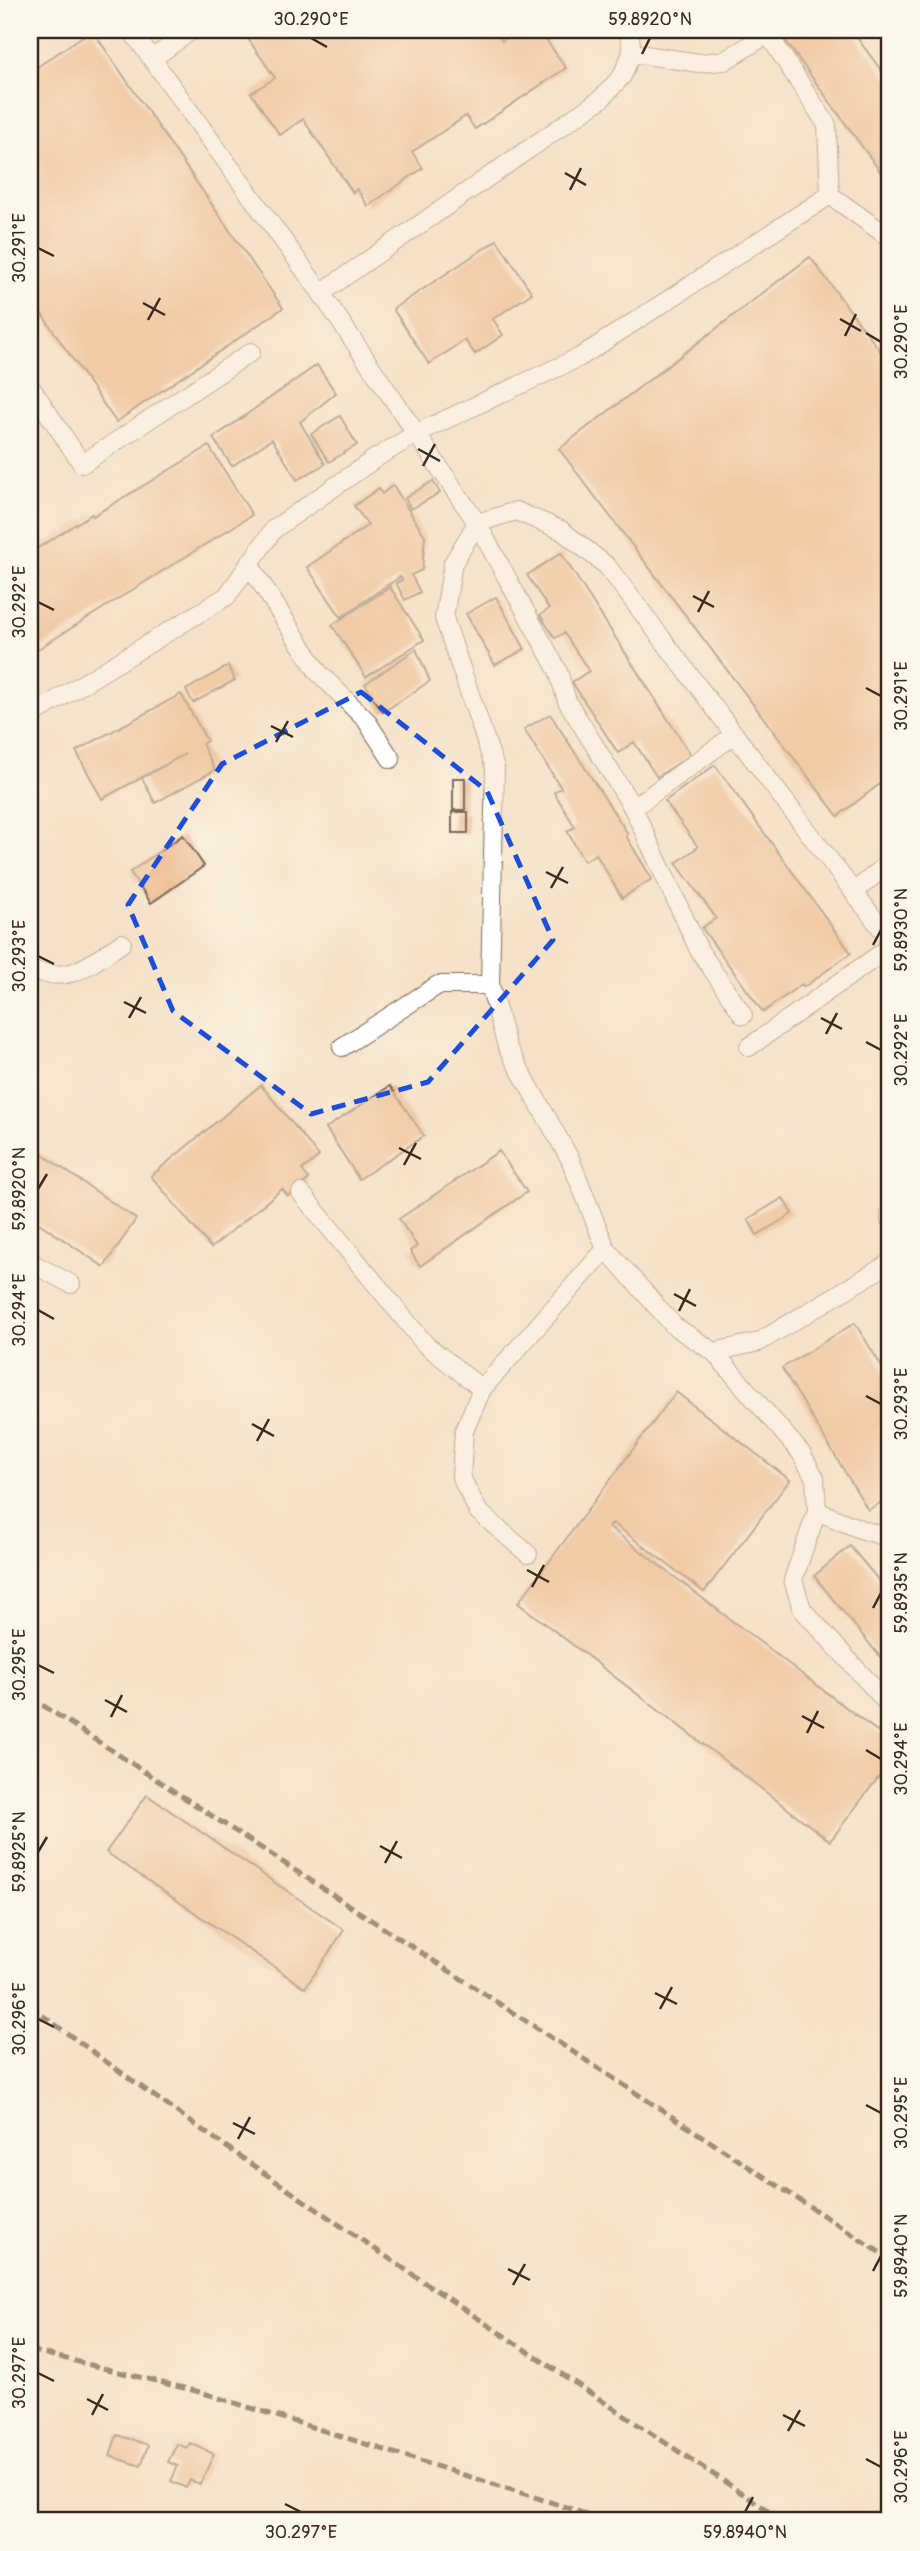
<svg xmlns="http://www.w3.org/2000/svg" width="920" height="2551" viewBox="0 0 920 2551" font-family="Pangolin,sans-serif">
	<rect width="100%" height="100%" fill="#fbf7ec"/>
	<filter id="ink" filterUnits="userSpaceOnUse"><feTurbulence type="fractalNoise" baseFrequency=".0143" numOctaves="2"/><feDisplacementMap in="SourceGraphic" scale="14" xChannelSelector="R" yChannelSelector="G"/><feConvolveMatrix kernelMatrix="1 2 1 2 8 2 1 2 1" color-interpolation-filters="sRGB"/></filter>
	<filter id="wash" filterUnits="userSpaceOnUse"><feTurbulence type="fractalNoise" baseFrequency=".00686" numOctaves="4" result="noise"/><feDisplacementMap in="SourceGraphic" scale="28" xChannelSelector="R" yChannelSelector="G"/><feGaussianBlur stdDeviation="1.57" result="paint"/><feColorMatrix in="noise" values="0 0 0 0 0 0 0 0 0 0 0 0 0 0 0 0 0 1.4 0 .05"/><feComposite in="paint" operator="in"/></filter>
	<g filter="url(#wash)">
		<rect width="100%" height="100%" fill="#f5e2c8"/>
		<g id="blocks">
			<g fill="#ebae7c">
				<polygon points="92,30 283,308 116,422 30,297 30,72"/>
				<polygon points="242,30 495,30 502,41 519,30 539,30 566,68 475,129 466,116 412,152 423,168 368,206 357,189 353,193 303,119 280,135 251,93 275,78"/>
				<polygon points="784,30 851,30 890,82 890,185 780,33"/>
				<polygon points="497,240 532,293 493,319 503,335 475,354 465,340 429,364 393,309"/>
				<polygon points="810,257 890,364 890,776 838,816 559,449"/>
				<polygon points="317,365 336,393 300,422 325,464 297,480 272,439 232,466 213,438"/>
				<polygon points="340,416 357,445 329,462 311,434"/>
				<polygon points="209,446 252,515 30,654 30,553 92,514 93,516"/>
				<polygon points="433,481 440,493 411,509 405,498"/>
				<polygon points="393,485 425,536 422,570 411,575 420,592 405,600 396,583 402,580 400,577 341,617 307,567 368,525 354,506 379,488 382,494"/>
				<polygon points="561,553 691,755 657,777 634,742 618,753 572,682 589,671 564,633 555,638 540,615 549,609 527,575"/>
				<polygon points="390,587 424,640 366,677 332,625"/>
				<polygon points="496,597 525,649 495,665 466,614"/>
				<polygon points="416,649 430,681 383,712 365,684"/>
				<polygon points="228,666 235,680 193,703 186,690"/>
				<polygon points="181,694 207,741 202,744 215,770 155,803 142,778 185,754 102,799 76,751"/>
				<polygon points="550,714 628,834 626,836 652,879 622,898 596,854 584,861 567,831 575,827 554,792 561,788 524,729"/>
				<polygon points="715,765 851,953 804,987 802,984 763,1012 702,928 716,918 676,863 698,847 665,801"/>
				<rect x="453" y="778" width="12" height="32"/>
				<rect x="452" y="812" width="16" height="21"/>
				<polygon points="183,835 204,866 151,903 130,872"/>
				<polygon points="261,1085 319,1156 302,1170 309,1179 288,1196 282,1189 211,1248 151,1176"/>
				<polygon points="390,1086 424,1136 359,1179 326,1128"/>
				<polygon points="30,1146 136,1219 104,1267 30,1217"/>
				<polygon points="499,1151 527,1192 420,1266 410,1251 417,1246 399,1219"/>
				<polygon points="783,1198 792,1214 757,1235 748,1219"/>
				<polygon points="855,1323 890,1380 890,1497 868,1510 782,1368"/>
				<polygon points="676,1392 790,1480 704,1592 613,1523 609,1527 890,1741 890,1762 830,1841 518,1603"/>
				<polygon points="850,1546 885,1588 890,1584 890,1669 814,1576"/>
				<polygon points="147,1795 344,1930 305,1988 106,1852"/>
				<polygon points="117,2435 148,2445 141,2466 110,2456"/>
				<polygon points="190,2443 214,2454 200,2484 190,2480 186,2488 171,2481 178,2466 168,2462 177,2444 187,2448"/>
			</g>
		</g>
	</g>
	<g filter="url(#ink)">
		<use href="#blocks" fill-opacity="0" stroke="#7c6a5a" stroke-width="2"/>
		<g fill="none" stroke-linecap="round" stroke-linejoin="round">
			<g stroke="#7c6a5a" stroke-width="20">
				<g id="service">
					<polyline points="131,30 321,293 477,523 558,671 567,701 633,808 699,950 743,1015"/>
					<polyline points="768,30 768,34 827,125 830,195"/>
					<polyline points="632,53 699,63 724,61 768,34"/>
					<polyline points="152,59 192,30"/>
					<polyline points="321,293 601,99 622,76 632,53 629,30"/>
					<polyline points="30,386 82,464 251,352"/>
					<polyline points="249,564 318,672 366,720 391,759"/>
					<polyline points="30,716 227,596 274,529 376,458 417,433 580,357 830,195 890,238"/>
					<polyline points="633,808 734,735"/>
					<polyline points="854,892 890,862"/>
					<polyline points="890,940 607,566 561,530 516,511 477,523 453,563 444,618 495,768 490,985 507,1047 570,1159 606,1249 674,1326 714,1352 759,1342 890,1263"/>
					<path d="M30 969C71 985 88 965 122 943"/>
					<polyline points="342,1047 438,985 490,985"/>
					<polyline points="749,1047 890,947"/>
					<polyline points="301,1193 425,1344 482,1389"/>
					<polyline points="890,1212 890,1220"/>
					<polyline points="30,1262 71,1284"/>
					<polyline points="714,1352 801,1453 815,1478 817,1511 793,1580 802,1609 890,1706"/>
					<polyline points="817,1511 860,1529 890,1538"/>
					<polyline points="528,1554 478,1511 461,1477 464,1431 482,1389 606,1249"/>
				</g>
			</g>
			<use href="#service" stroke="#fff" stroke-width="18"/>
			<g stroke="#3b2a1e" stroke-width="5" stroke-dasharray="10 5" stroke-linecap="butt">
				<polyline points="887,30 890,34"/>
				<polyline points="30,1697 890,2259"/>
				<path d="M30 2006C275 2187 530 2353 784 2521"/>
				<polyline points="30,2350 200,2392 560,2505 606,2521"/>
			</g>
		</g>
	</g>
	<path d="M0 0H920V2551H0ZM361 692 487 791 553 940 428 1082 311 1114 173 1011 128 905 222 764Z" fill="#f5e2c8" fill-opacity=".55" fill-rule="evenodd"/>
	<path fill="none" stroke="#1d4ed8" stroke-width="5" stroke-dasharray="14 9" stroke-linejoin="round" d="M361 692 487 791 553 940 428 1082 311 1114 173 1011 128 905 222 764Z"/>
	<path fill="none" stroke="#3b2a1e" stroke-width="2.5" d="M311 38 327 47M642 54 650 38M565 173 586 185M570 190 581 168M38 248 54 256M143 303 165 315M840 319 861 331M148 320 160 298M866 333 881 342M845 336 856 314M418 449 440 461M423 466 435 444M693 596 714 607M38 602 54 610M698 612 709 591M866 688 881 696M271 726 293 737M276 742 288 721M546 872 568 883M551 888 563 867M873 945 881 930M38 956 54 964M124 1002 146 1013M129 1018 141 997M821 1018 842 1029M826 1034 837 1013M866 1042 881 1050M399 1148 421 1159M404 1165 416 1143M38 1189 47 1174M674 1294 696 1306M38 1310 54 1319M679 1311 690 1289M866 1396 881 1404M252 1424 274 1436M257 1441 269 1419M527 1570 549 1582M532 1587 544 1565M873 1608 881 1593M38 1665 54 1673M105 1700 127 1712M802 1716 824 1728M111 1717 122 1695M807 1733 818 1711M866 1750 881 1759M380 1846 402 1858M38 1852 47 1837M385 1863 397 1841M655 1993 677 2004M660 2009 672 1987M38 2019 54 2027M866 2105 881 2113M233 2123 255 2134M238 2139 250 2117M508 2269 530 2280M873 2271 881 2256M513 2285 525 2264M38 2373 54 2381M87 2399 108 2410M92 2415 103 2394M783 2415 805 2426M788 2431 800 2410M866 2459 881 2467M285 2504 301 2512M745 2512 753 2497"/>
	<rect width="920" height="2551" fill="none" stroke="#fbf7ec" stroke-width="77"/>
	<rect x="38" y="38" width="843" height="2474" fill="none" stroke="#3b2a1e" stroke-width="2.5"/>
	<g font-size="18" text-anchor="middle" fill="#3b2a1e">
		<text x="311" y="25">30.290°E</text>
		<text x="650" y="25">59.8920°N</text>
		<text transform="translate(19 248) rotate(-90)" y="6">30.291°E</text>
		<text transform="translate(901 342) rotate(-90)" y="6">30.290°E</text>
		<text transform="translate(19 602) rotate(-90)" y="6">30.292°E</text>
		<text transform="translate(901 696) rotate(-90)" y="6">30.291°E</text>
		<text transform="translate(901 930) rotate(-90)" y="6">59.8930°N</text>
		<text transform="translate(19 956) rotate(-90)" y="6">30.293°E</text>
		<text transform="translate(901 1050) rotate(-90)" y="6">30.292°E</text>
		<text transform="translate(19 1189) rotate(-90)" y="6">59.8920°N</text>
		<text transform="translate(19 1310) rotate(-90)" y="6">30.294°E</text>
		<text transform="translate(901 1404) rotate(-90)" y="6">30.293°E</text>
		<text transform="translate(901 1593) rotate(-90)" y="6">59.8935°N</text>
		<text transform="translate(19 1665) rotate(-90)" y="6">30.295°E</text>
		<text transform="translate(901 1759) rotate(-90)" y="6">30.294°E</text>
		<text transform="translate(19 1852) rotate(-90)" y="6">59.8925°N</text>
		<text transform="translate(19 2019) rotate(-90)" y="6">30.296°E</text>
		<text transform="translate(901 2113) rotate(-90)" y="6">30.295°E</text>
		<text transform="translate(901 2256) rotate(-90)" y="6">59.8940°N</text>
		<text transform="translate(19 2373) rotate(-90)" y="6">30.297°E</text>
		<text transform="translate(901 2467) rotate(-90)" y="6">30.296°E</text>
		<text x="301" y="2538">30.297°E</text>
		<text x="745" y="2538">59.8940°N</text>
	</g>
</svg>
